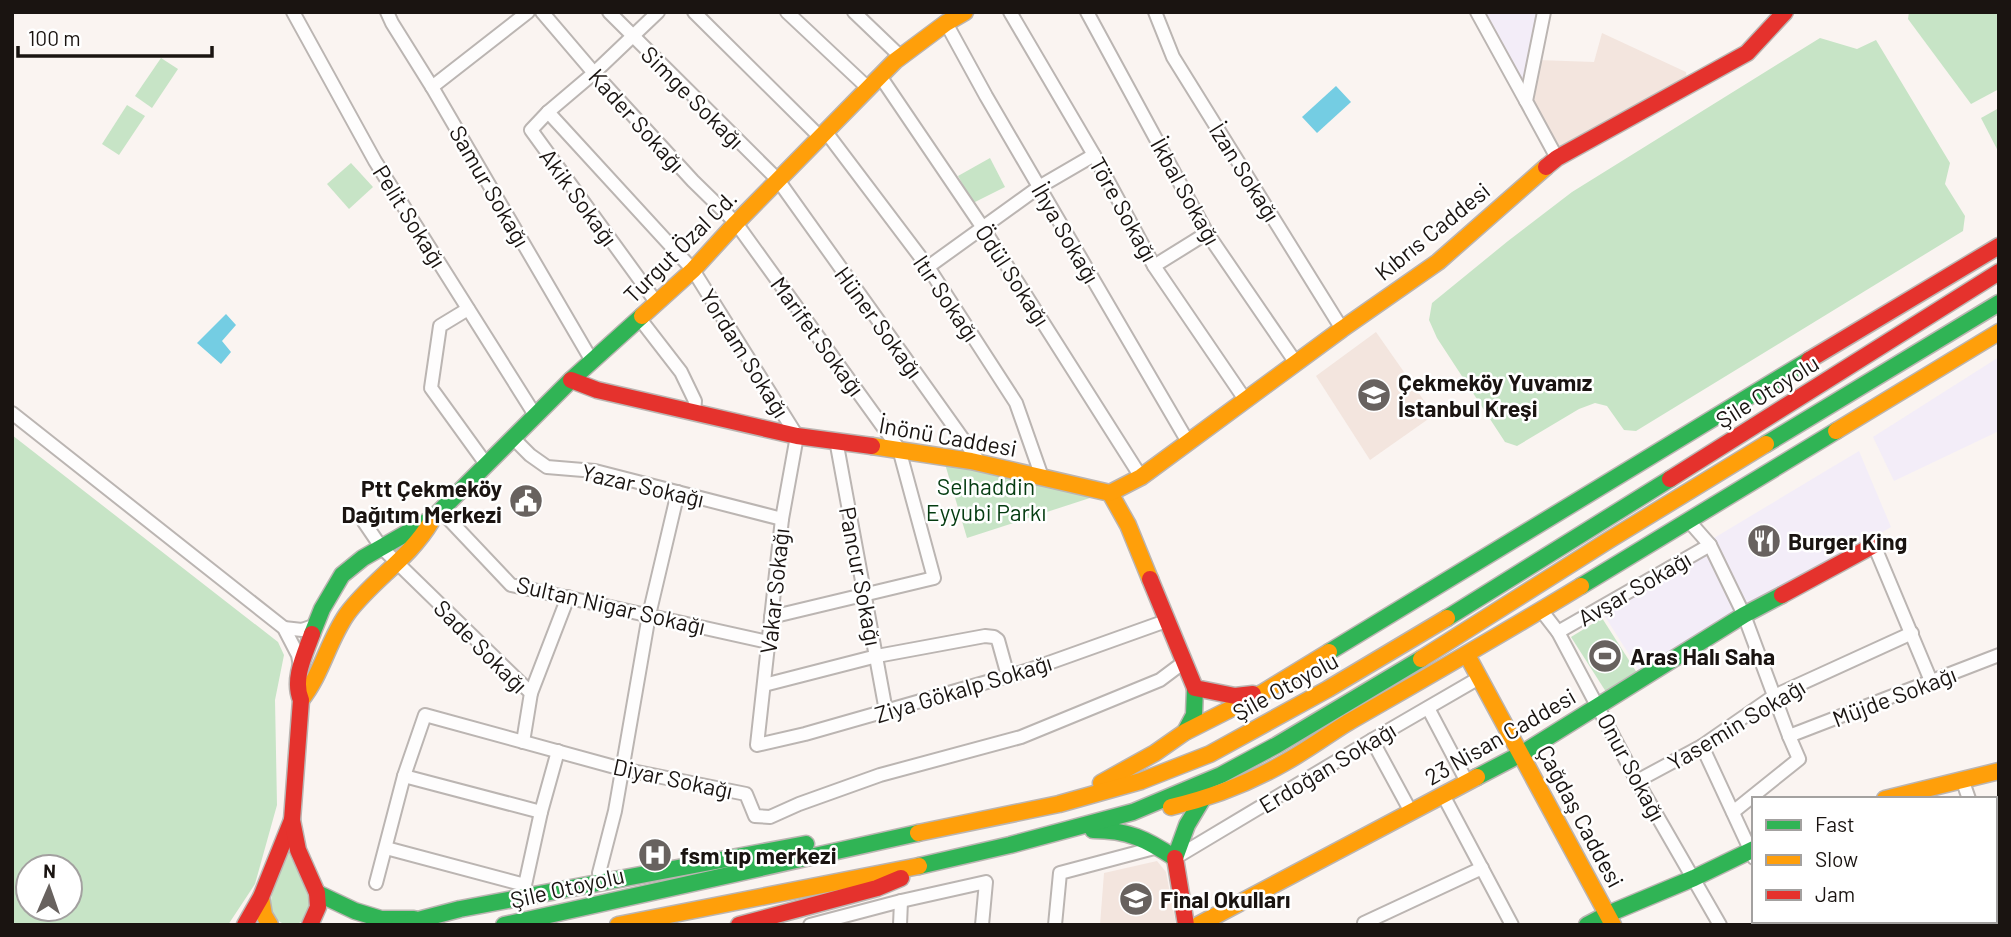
<svg xmlns="http://www.w3.org/2000/svg" width="2011" height="937" viewBox="0 0 2011 937" font-family="Barlow,sans-serif">
	<rect width="100%" height="100%" fill="#faf4f1"/>
	<g fill="#f3edf8">
		<polygon points="1477,12 1547,12 1529,107"/>
		<polygon points="1999,357 1999,431 1894,481 1873,437"/>
		<polygon points="1859,451 1891,527 1642,675 1599,607"/>
	</g>
	<g fill="#f3e5de">
		<polygon points="1602,33 1686,72 1687,82 1557,151 1529,107 1538,60 1594,62"/>
		<polygon points="1376,332 1434,415 1370,460 1316,376"/>
		<polygon points="1157,861 1166,872 1176,925 1100,925 1104,873"/>
	</g>
	<g fill="#c7e4c6" fill-rule="evenodd">
		<polygon points="1909,12 1999,12 1999,89 1971,104 1908,19"/>
		<polygon points="1820,38 1857,49 1876,40 1950,163 1945,184 1965,216 1963,231 1636,431 1624,430 1607,406 1595,403 1579,409 1517,446 1505,442 1437,338 1429,320 1432,303 1508,241 1572,192"/>
		<polygon points="161,58 178,69 152,108 135,96"/>
		<polygon points="127,105 145,116 119,155 102,144"/>
		<polygon points="1999,108 1999,153 1981,118"/>
		<polygon points="990,158 1005,187 973,203 958,176"/>
		<polygon points="351,163 373,187 349,209 327,184"/>
		<path d="M12 435 278 642 284 655 275 700 277 805 255 884 228 925H12ZM70 867V909H28V867Z"/>
		<polygon points="945,464 1083,491 1093,497 967,538"/>
		<polygon points="1602,618 1639,676 1608,695 1571,637"/>
		<path d="M288 851C293 862 311 896 310 906 308 931 275 931 271 908 269 892 283 866 288 851Z"/>
	</g>
	<g fill="#74cde3">
		<polygon points="1336,86 1351,102 1317,133 1302,117"/>
		<polygon points="226,314 236,325 222,341 231,352 221,364 197,343"/>
	</g>
	<g fill="none" stroke-linecap="round" stroke-linejoin="round">
		<g stroke="#bbb5b2" stroke-width="16">
			<g id="street">
				<polyline points="293,12 375,161 535,415"/>
				<polyline points="387,12 392,23 432,87 592,361"/>
				<polyline points="542,12 594,73 693,181 736,223 899,449 934,578 771,617"/>
				<polyline points="609,12 778,180 980,463"/>
				<polyline points="694,12 820,137"/>
				<polyline points="787,12 868,88"/>
				<polyline points="854,12 901,57"/>
				<polyline points="1010,12 1094,155 1154,266 1246,401"/>
				<polyline points="1087,12 1207,233 1296,363"/>
				<polyline points="1155,12 1173,57 1342,329"/>
				<polyline points="1477,12 1526,101"/>
				<polyline points="1544,12 1526,101 1557,158"/>
				<polyline points="946,23 986,96 1188,442"/>
				<polyline points="880,76 983,228 1141,477"/>
				<polyline points="432,87 528,12"/>
				<polyline points="548,112 693,270 797,436 782,519 757,745 805,734 1029,670 1166,621"/>
				<polyline points="826,132 928,267 1016,403 1042,477"/>
				<polyline points="1154,266 1207,233"/>
				<polyline points="928,267 1039,187 1094,155"/>
				<polyline points="656,302 531,130 548,112 594,73 658,12"/>
				<polyline points="468,309 440,326 431,388 486,464"/>
				<polyline points="640,319 681,372 695,401 694,412"/>
				<polyline points="12,413 284,628 298,655 300,666"/>
				<polyline points="513,438 530,455 547,467 595,471 782,519"/>
				<polyline points="836,440 886,711"/>
				<polyline points="441,511 511,585 768,642"/>
				<polyline points="1688,520 1710,545 1744,615 1789,736 1799,759 1733,812"/>
				<polyline points="364,522 381,547 531,693 523,742"/>
				<polyline points="1874,545 1931,681"/>
				<polyline points="1541,610 1558,632 1637,781 1720,925"/>
				<polyline points="284,628 302,630 316,625"/>
				<polyline points="1558,632 1710,545"/>
				<polyline points="764,685 877,656 985,636 994,637 998,640 1008,676"/>
				<polyline points="531,693 568,597"/>
				<polyline points="1428,708 1467,782"/>
				<polyline points="1789,736 1999,655"/>
				<polyline points="1372,740 1411,812"/>
				<polyline points="1702,746 1754,858"/>
				<polyline points="404,776 541,812"/>
				<polyline points="1962,779 1969,799"/>
				<polyline points="1637,781 1702,746 1774,696 1912,633"/>
				<polyline points="1443,795 1512,925"/>
				<polyline points="386,848 525,885 541,812 558,751"/>
				<polyline points="1175,858 1372,740 1479,678"/>
				<polyline points="1995,863 1999,861"/>
				<polyline points="599,873 615,811 649,615 678,492"/>
				<polyline points="376,883 404,776 425,715 622,769 746,794 755,816 770,817 799,804 880,775 1021,737 1160,680 1184,662"/>
				<polyline points="1787,921 1789,925"/>
				<polyline points="1892,921 1895,925"/>
				<polyline points="810,925 901,901 986,882 982,925"/>
				<polyline points="900,925 901,901"/>
				<polyline points="1055,925 1060,873 1158,847"/>
				<polyline points="1364,925 1364,923 1482,868"/>
			</g>
		</g>
		<g stroke="#bbb5b2" stroke-width="19">
			<g id="fast">
				<polyline points="1766,444 1999,303"/>
				<polyline points="1581,586 1836,431"/>
				<polyline points="1447,618 1670,479"/>
				<polyline points="312,634 322,609 342,575 363,558 433,518 571,380 642,316"/>
				<polyline points="1329,652 1809,360"/>
				<polyline points="1185,732 1194,715 1195,688"/>
				<polyline points="1477,777 1521,754 1744,615 1782,595"/>
				<path d="M1093 830C1128 830 1146 839 1175 858L1187 825 1205 795"/>
				<polyline points="919,866 1010,845 1133,812 1221,775 1277,745 1421,659"/>
				<polyline points="317,893 355,911 381,919 414,919"/>
				<polyline points="399,925 460,909 806,844"/>
				<polyline points="504,925 918,833"/>
				<polyline points="1587,925 1608,914 1694,878 1754,849"/>
			</g>
		</g>
		<g stroke="#bbb5b2" stroke-width="19">
			<g id="slow">
				<polyline points="642,316 693,270 736,223 895,61 946,23 965,12"/>
				<polyline points="1836,431 1999,332"/>
				<polyline points="872,446 971,461 1110,493 1128,525 1150,579"/>
				<polyline points="1110,493 1141,477 1342,329 1438,262 1546,167"/>
				<polyline points="1467,655 1613,925"/>
				<polyline points="1421,659 1609,540 1766,444"/>
				<path d="M301 700C322 674 328 641 347 614 372 580 409 559 431 522"/>
				<polyline points="1101,783 1155,753 1185,732 1262,693 1329,652"/>
				<polyline points="1885,799 1999,771"/>
				<path d="M1171 807C1210 798 1249 783 1284 763 1306 751 1326 736 1347 723 1425 678 1504 633 1581 586"/>
				<polyline points="918,833 1059,804 1141,781 1210,754 1328,689 1447,618"/>
				<polyline points="261,897 264,915 270,925"/>
				<polyline points="618,925 919,866"/>
				<polyline points="1198,925 1477,777"/>
			</g>
		</g>
		<g stroke="#bbb5b2" stroke-width="19">
			<g id="jam">
				<polyline points="1546,167 1557,158 1747,53 1785,12"/>
				<polyline points="1809,360 1999,246"/>
				<polyline points="571,380 597,390 797,436 872,446"/>
				<polyline points="1670,479 1999,272"/>
				<polyline points="1150,579 1195,688 1235,696 1253,694"/>
				<polyline points="1782,595 1874,545"/>
				<polyline points="1175,858 1186,925"/>
				<polyline points="245,925 261,897 292,820"/>
				<path d="M310 925 318 907 317 893 298 850 292 820 301 700C292 679 305 654 312 634"/>
				<polyline points="739,925 877,888 901,878"/>
			</g>
		</g>
		<use href="#street" stroke="#fefdfd" stroke-width="12"/>
		<use href="#fast" stroke="#30b455" stroke-width="16"/>
		<use href="#slow" stroke="#ff9f0a" stroke-width="16"/>
		<use href="#jam" stroke="#e5322d" stroke-width="16"/>
	</g>
	<defs>
		<g id="school-disc" transform="scale(1.75)"><circle r="9.5" fill="#68625f" stroke="#fff"/><path d="M0-5L7-2L0 1L-7-2ZM-4 1L0 2.5L4 1V4Q0 6-4 4Z" fill="#fff"/></g>
		<g id="civic-disc" transform="scale(1.75)"><circle r="9.5" fill="#68625f" stroke="#fff"/><path d="M-.6-6.5H3V-4.5H.6V-3L4-1V1h2V6H-6V1h2V-1L-.6-3ZM-1.2 2.5V6h2.4V2.5Z" fill="#fff"/></g>
		<g id="restaurant-disc" transform="scale(1.75)"><circle r="9.5" fill="#68625f" stroke="#fff"/><path d="M-5-6h1v4h1v-4h1v4h1v-4h1v5L-1.5 .5V6h-2V.5L-5-1ZM5-6V6H3V1.5H1.5Q1.5-4 5-6Z" fill="#fff"/></g>
		<g id="stadium-disc" transform="scale(1.75)"><circle r="9.5" fill="#68625f" stroke="#fff"/><path d="M0-5a6.5 5 0 1 0 0 10a6.5 5 0 1 0 0-10ZM-3.5-1.8h7v3.6h-7Z" fill="#fff"/></g>
		<g id="hospital-disc" transform="scale(1.75)"><circle r="9.5" fill="#68625f" stroke="#fff"/><path d="M-5-5h3v3.5h4V-5h3V5h-3V1.5h-4V5h-3Z" fill="#fff"/></g>
	</defs>
	<g fill-rule="evenodd">
		<use href="#school-disc" x="1374" y="395"/>
		<use href="#civic-disc" x="526" y="501"/>
		<use href="#restaurant-disc" x="1764" y="541"/>
		<use href="#stadium-disc" x="1605" y="656"/>
		<use href="#hospital-disc" x="655" y="855"/>
		<use href="#school-disc" x="1136" y="899"/>
	</g>
	<g text-anchor="middle" dominant-baseline="central" stroke-width="5" stroke-linejoin="round" paint-order="stroke">
		<g font-size="23" fill="#1a1411" stroke="#fff">
			<text transform="translate(693 97) rotate(45)">Simge Sokağı</text>
			<text transform="translate(637 120) rotate(48)">Kader Sokağı</text>
			<text transform="translate(1245 172) rotate(58)">İzan Sokağı</text>
			<text transform="translate(490 186) rotate(60)">Samur Sokağı</text>
			<text transform="translate(1186 191) rotate(61)">İkbal Sokağı</text>
			<text transform="translate(579 197) rotate(54)">Akik Sokağı</text>
			<text transform="translate(1124 209) rotate(61)">Töre Sokağı</text>
			<text transform="translate(410 216) rotate(58)">Pelit Sokağı</text>
			<text transform="translate(1432 231) rotate(-39)">Kıbrıs Caddesi</text>
			<text transform="translate(1066 233) rotate(60)">İhya Sokağı</text>
			<text transform="translate(680 246) rotate(-45)">Turgut Özal Cd.</text>
			<text transform="translate(1013 275) rotate(57)">Ödül Sokağı</text>
			<text transform="translate(947 298) rotate(56)">Itır Sokağı</text>
			<text transform="translate(879 322) rotate(54)">Hüner Sokağı</text>
			<text transform="translate(818 336) rotate(54)">Marifet Sokağı</text>
			<text transform="translate(745 353) rotate(58)">Yordam Sokağı</text>
			<text transform="translate(1767 391) rotate(-32)">Şile Otoyolu</text>
			<text transform="translate(948 436) rotate(10)">İnönü Caddesi</text>
			<text transform="translate(643 485) rotate(13)">Yazar Sokağı</text>
			<text transform="translate(861 576) rotate(79)">Pancur Sokağı</text>
			<text transform="translate(1634 588) rotate(-30)">Avşar Sokağı</text>
			<text transform="translate(774 591) rotate(-84)">Vakar Sokağı</text>
			<text transform="translate(611 605) rotate(13)">Sultan Nigar Sokağı</text>
			<text transform="translate(481 646) rotate(45)">Sade Sokağı</text>
			<text transform="translate(1285 686) rotate(-29)">Şile Otoyolu</text>
			<text transform="translate(963 688) rotate(-17)">Ziya Gökalp Sokağı</text>
			<text transform="translate(1894 696) rotate(-21)">Müjde Sokağı</text>
			<text transform="translate(1736 724) rotate(-31)">Yasemin Sokağı</text>
			<text transform="translate(1500 736) rotate(-30)">23 Nisan Caddesi</text>
			<text transform="translate(1327 767) rotate(-31)">Erdoğan Sokağı</text>
			<text transform="translate(1632 767) rotate(62)">Onur Sokağı</text>
			<text transform="translate(673 778) rotate(12)">Diyar Sokağı</text>
			<text transform="translate(1581 816) rotate(62)">Çağdaş Caddesi</text>
			<text transform="translate(567 887) rotate(-13)">Şile Otoyolu</text>
		</g>
		<g font-size="23" font-weight="bold" fill="#1a1411" stroke="#fff" text-anchor="start">
			<text x="1398" y="382">Çekmeköy Yuvamız<tspan x="1398" dy="26">İstanbul Kreşi</tspan></text>
			<text x="502" y="488" text-anchor="end">Ptt Çekmeköy<tspan x="502" dy="26">Dağıtım Merkezi</tspan></text>
			<text x="1788" y="541">Burger King</text>
			<text x="1630" y="656">Aras Halı Saha</text>
			<text x="680" y="855">fsm tıp merkezi</text>
			<text x="1160" y="899">Final Okulları</text>
		</g>
		<g font-size="23" fill="#053c11" stroke="#fff">
			<text x="986" y="486">Selhaddin<tspan x="986" dy="26">Eyyubi Parkı</tspan></text>
		</g>
	</g>
	<rect width="2011" height="937" fill="none" stroke="#1a1411" stroke-width="28"/>
	<rect x="1752" y="797" width="245" height="126" fill="#ffffff" stroke="#a3a1a0" stroke-width="2"/>
	<rect x="1766" y="820" width="35" height="10" fill="#30b455" stroke="#a3a1a0" stroke-width="2"/>
	<text x="1815" y="832" font-size="21" fill="#1a1411">Fast</text>
	<rect x="1766" y="855" width="35" height="10" fill="#ff9f0a" stroke="#a3a1a0" stroke-width="2"/>
	<text x="1815" y="867" font-size="21" fill="#1a1411">Slow</text>
	<rect x="1766" y="890" width="35" height="10" fill="#e5322d" stroke="#a3a1a0" stroke-width="2"/>
	<text x="1815" y="902" font-size="21" fill="#1a1411">Jam</text>
	<g transform="translate(49 888) rotate(2)"><circle r="33" fill="#ffffff" stroke="#a3a1a0" stroke-width="2"/>
	<path d="M0-5L12 26L0 18L-12 26Z" fill="#68625f"/>
	<text y="-10" font-size="19" font-weight="bold" text-anchor="middle" fill="#1a1411">N</text>
	</g>
	<path d="M18 46v10h194v-10" fill="none" stroke="#1a1411" stroke-width="3.5"/>
	<text x="28" y="46" font-size="21" fill="#1a1411" stroke="#ffffff" stroke-width="5" paint-order="stroke">100 m</text>
</svg>
